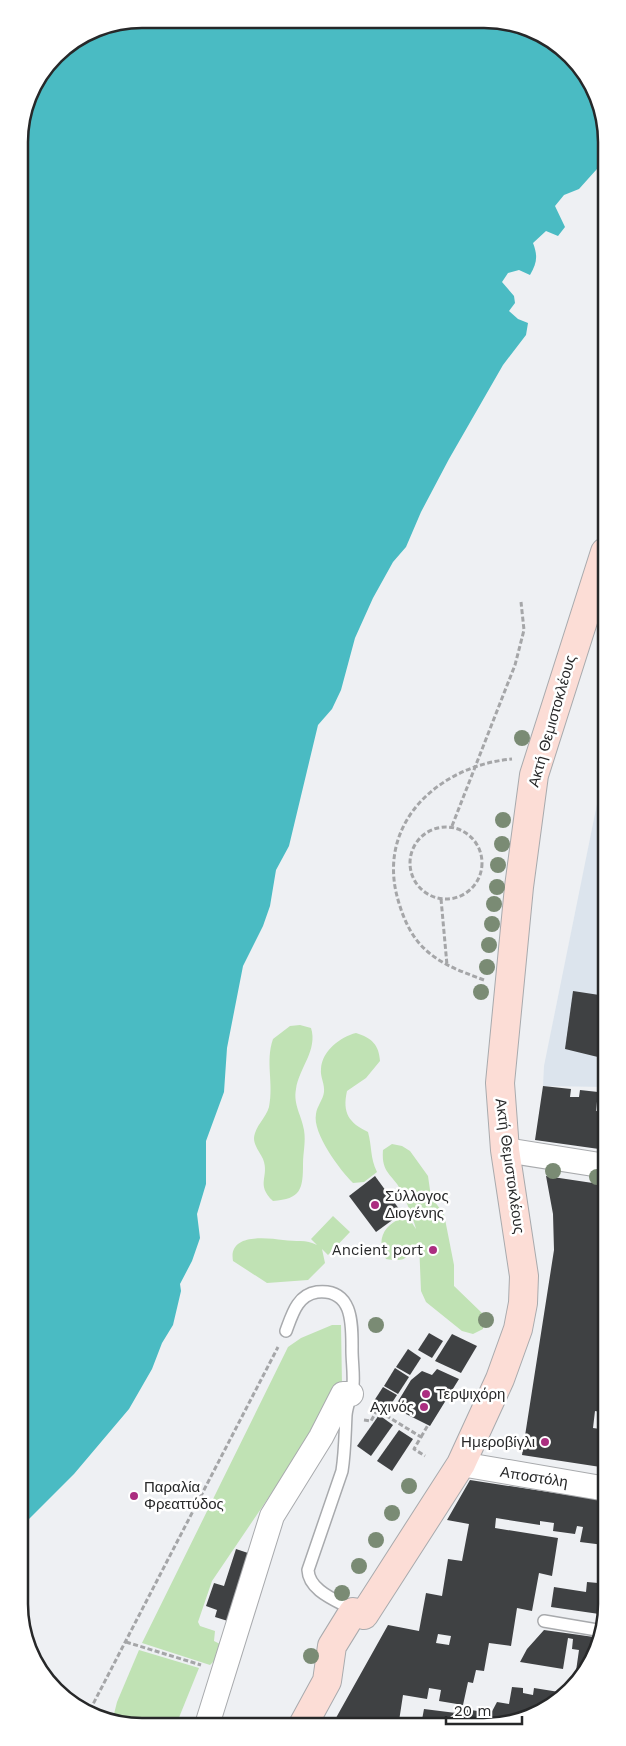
<svg xmlns="http://www.w3.org/2000/svg" width="626" height="1746" viewBox="0 0 626 1746" font-family="'Work Sans',sans-serif">
	<rect width="100%" height="100%" fill="#eef0f3"/>
	<polygon fill="#dce4ed" points="597,804 606,804 606,1087 543,1086 544,1066"/>
	<g fill="#c0e2b4">
		<path d="M300 1025 311 1028C318 1050 299 1068 296 1089 293 1105 302 1116 304 1130 306 1142 303 1152 303 1164 303 1189 301 1199 273 1201 255 1184 270 1177 263 1159 260 1152 254 1146 254 1138 255 1126 266 1118 269 1107 274 1083 265 1062 273 1039L290 1026Z"/>
		<path d="M356 1033C372 1038 379 1045 380 1061L366 1078 347 1091C342 1113 349 1123 368 1132 372 1146 370 1158 377 1172L364 1182 353 1183C340 1170 312 1133 316 1114 317 1106 323 1100 324 1092 325 1084 320 1077 321 1069 322 1051 340 1037 356 1033Z"/>
		<path d="M392 1144 402 1146 410 1151 428 1176 431 1197 444 1214 454 1265V1286L483 1314V1329L473 1334 462 1331 426 1302 421 1291 419 1242C407 1256 408 1263 386 1259 376 1241 383 1225 402 1218L412 1223 416 1229C414 1220 406 1201 402 1192 393 1174 381 1174 383 1150Z"/>
		<path d="M333 1216 350 1232 328 1255 322 1249 325 1263 308 1280 267 1283 233 1261C228 1233 266 1238 283 1240 296 1242 306 1239 317 1245L311 1239Z"/>
		<polygon points="332,1325 341,1325 342,1385 338,1395 212,1581 198,1622 200,1626 215,1631 214,1641 220,1644 214,1661 210,1665 142,1643 288,1347 301,1338"/>
		<polygon points="139,1650 199,1668 176,1725 118,1725 112,1722 117,1702"/>
	</g>
	<path fill="#4abbc3" d="M142 19 509 21 571 55 605 117V160L579 189 564 195 555 206 565 227 558 236 546 231 533 243C538 256 537 263 530 275L519 270 508 273 502 282 514 296 515 303 509 311 518 319 528 323 526 335 503 365 449 459 421 512 406 547 393 562 373 598 355 638 341 690 332 709 318 725 289 846 276 870 270 906 263 926 243 966 227 1048 224 1092 206 1141V1184L197 1214 200 1238 192 1261 180 1284 181 1291 173 1325 162 1343 152 1369 129 1409 74 1474 21 1527 19 133 31 88 60 49 95 28Z"/>
	<g fill="#3f4143" fill-rule="evenodd">
		<polygon points="601,750 606,750 606,799 602,800"/>
		<polygon points="573,991 606,996 606,1059 565,1049"/>
		<polygon points="543,1086 571,1089 570,1097 579,1097 580,1090 598,1092 596,1111 606,1112 606,1146 600,1145 599,1149 535,1140"/>
		<polygon points="375,1176 402,1213 376,1232 349,1196"/>
		<polygon points="546,1176 606,1185 607,1293 601,1327 607,1328 607,1409 606,1413 595,1411 593,1428 607,1430 607,1468 522,1455 554,1250 553,1214"/>
		<polygon points="429,1333 443,1341 432,1358 418,1350"/>
		<polygon points="452,1334 477,1346 461,1373 435,1361"/>
		<polygon points="408,1349 421,1358 410,1375 396,1367"/>
		<polygon points="395,1368 409,1377 398,1394 384,1386"/>
		<polygon points="437,1369 459,1379 430,1426 394,1408 411,1380 422,1371 432,1375"/>
		<polygon points="383,1387 397,1395 386,1412 372,1404"/>
		<polygon points="379,1415 393,1425 371,1456 357,1446"/>
		<polygon points="399,1430 413,1439 392,1471 377,1461"/>
		<path d="M470 1480 607 1501V1556L602 1555 604 1545 580 1542 583 1527 577 1526 575 1534 553 1531 554 1523 540 1521V1525L496 1518 495 1528 558 1538 552 1576 539 1573 532 1611 517 1608 511 1646 489 1643 484 1671 476 1670 473 1683 468 1682 463 1705 439 1701 441 1690 429 1688 427 1699 403 1695 399 1721 420 1725H332L388 1625 419 1631 426 1593 442 1596 448 1559 462 1561 469 1524 447 1520ZM438 1634 451 1636 449 1645 436 1643Z"/>
		<polygon points="236,1549 254,1555 231,1622 215,1617 217,1610 206,1606 214,1583 224,1586"/>
		<polygon points="601,1564 607,1565 606,1615 551,1607 554,1587 586,1592 587,1582 598,1583"/>
		<polygon points="544,1630 601,1638 598,1651 585,1672 576,1671 579,1650 572,1649 573,1639 568,1638 563,1669 520,1662 527,1649"/>
		<polygon points="512,1687 523,1688 523,1693 533,1695 534,1688 559,1692 558,1701 546,1711 509,1725 421,1725 424,1709 456,1713 456,1708 485,1712 484,1718 488,1719 497,1702 509,1704"/>
	</g>
	<g fill="none" stroke-linecap="round" stroke-linejoin="round">
		<g stroke="#a8aaad" stroke-width="14">
			<g id="lane">
				<path d="M286 1331C292 1315 297 1295 317 1292 354 1288 352 1326 352 1350 352 1362 354 1373 353 1385 352 1395 347 1404 346 1415 345 1434 345 1452 342 1471L308 1570C309 1592 339 1601 355 1611"/>
				<polyline points="544,1621 603,1631"/>
			</g>
		</g>
		<g stroke="#a8aaad" stroke-width="26">
			<g id="street">
				<polyline points="505,1150 606,1166"/>
				<polyline points="461,1464 607,1489"/>
				<polyline points="207,1725 272,1516 321,1437 343,1394 351,1394"/>
			</g>
		</g>
		<g stroke="#a8aaad" stroke-width="30">
			<polyline id="secondary" points="303,1725 327,1681 332,1646 353,1612 364,1615 461,1464 500,1379 518,1329 523,1303 524,1276 505,1150 500,1083 519,887 534,775 605,552"/>
		</g>
		<g stroke="#a5a6a8" stroke-width="3" stroke-dasharray="5 2.5" stroke-linecap="butt">
			<polyline points="452,826 515,665 524,630 521,602"/>
			<circle cx="446" cy="863" r="36"/>
			<polyline points="441,899 447,965"/>
			<path d="M484 980C460 971 436 963 419 943 407 929 400 909 396 892 380 818 443 765 512 759"/>
			<polyline points="364,1420 371,1421 377,1410 421,1437 414,1449 425,1456"/>
			<polyline points="421,1437 428,1425"/>
			<polyline points="126,1642 201,1665"/>
			<polyline points="90,1710 278,1347"/>
		</g>
		<use href="#lane" stroke="#fff" stroke-width="11"/>
		<use href="#street" stroke="#fff" stroke-width="24"/>
		<use href="#secondary" stroke="#fcddd6" stroke-width="28"/>
	</g>
	<g fill="#7a8b74">
		<circle cx="522" cy="738" r="8"/>
		<circle cx="503" cy="820" r="8"/>
		<circle cx="502" cy="844" r="8"/>
		<circle cx="498" cy="865" r="8"/>
		<circle cx="497" cy="887" r="8"/>
		<circle cx="494" cy="904" r="8"/>
		<circle cx="492" cy="924" r="8"/>
		<circle cx="489" cy="945" r="8"/>
		<circle cx="487" cy="967" r="8"/>
		<circle cx="481" cy="992" r="8"/>
		<circle cx="553" cy="1171" r="8"/>
		<circle cx="597" cy="1177" r="8"/>
		<circle cx="486" cy="1320" r="8"/>
		<circle cx="376" cy="1325" r="8"/>
		<circle cx="409" cy="1486" r="8"/>
		<circle cx="392" cy="1513" r="8"/>
		<circle cx="376" cy="1540" r="8"/>
		<circle cx="359" cy="1566" r="8"/>
		<circle cx="342" cy="1593" r="8"/>
		<circle cx="311" cy="1656" r="8"/>
	</g>
	<g fill="#ab2e80" stroke="#fff" stroke-width="2">
		<circle cx="375" cy="1205" r="5"/>
		<circle cx="433" cy="1250" r="5"/>
		<circle cx="426" cy="1394" r="5"/>
		<circle cx="424" cy="1407" r="5"/>
		<circle cx="545" cy="1442" r="5"/>
		<circle cx="134" cy="1496" r="5"/>
	</g>
	<g text-anchor="middle" dominant-baseline="central" stroke-width="5" stroke-linejoin="round" paint-order="stroke">
		<g font-size="15" fill="#272829" stroke="#fff">
			<text transform="translate(552 721) rotate(-74)">Ακτή Θεμιστοκλέους</text>
			<text transform="translate(510 1166) rotate(82)">Ακτή Θεμιστοκλέους</text>
			<text transform="translate(534 1477) rotate(9)">Αποστόλη</text>
		</g>
		<g font-size="15" fill="#272829" stroke="#fff" text-anchor="start">
			<text x="385" y="1196">Σύλλογος<tspan x="385" dy="17">Διογένης</tspan></text>
			<text x="423" y="1250" text-anchor="end">Ancient port</text>
			<text x="436" y="1394">Τερψιχόρη</text>
			<text x="414" y="1407" text-anchor="end">Αχινός</text>
			<text x="535" y="1442" text-anchor="end">Ημεροβίγλι</text>
			<text x="144" y="1487">Παραλία<tspan x="144" dy="17">Φρεαττύδος</tspan></text>
		</g>
	</g>
	<path d="M0 0H626V1746H0ZM142 28H484A114 114 0 0 1 598 142V1604A114 114 0 0 1 484 1718H142A114 114 0 0 1 28 1604V142A114 114 0 0 1 142 28Z" fill="#fff" fill-rule="evenodd"/>
	<path fill="none" stroke="#272829" stroke-width="2.5" d="M142 28H484A114 114 0 0 1 598 142V1604A114 114 0 0 1 484 1718H142A114 114 0 0 1 28 1604V142A114 114 0 0 1 142 28Z"/>
	<path d="M446 1716v8h76v-8" fill="none" stroke="#272829" stroke-width="2.5"/>
	<text x="454" y="1716" font-size="15" fill="#272829" stroke="#ffffff" stroke-width="4" paint-order="stroke">20 m</text>
</svg>
